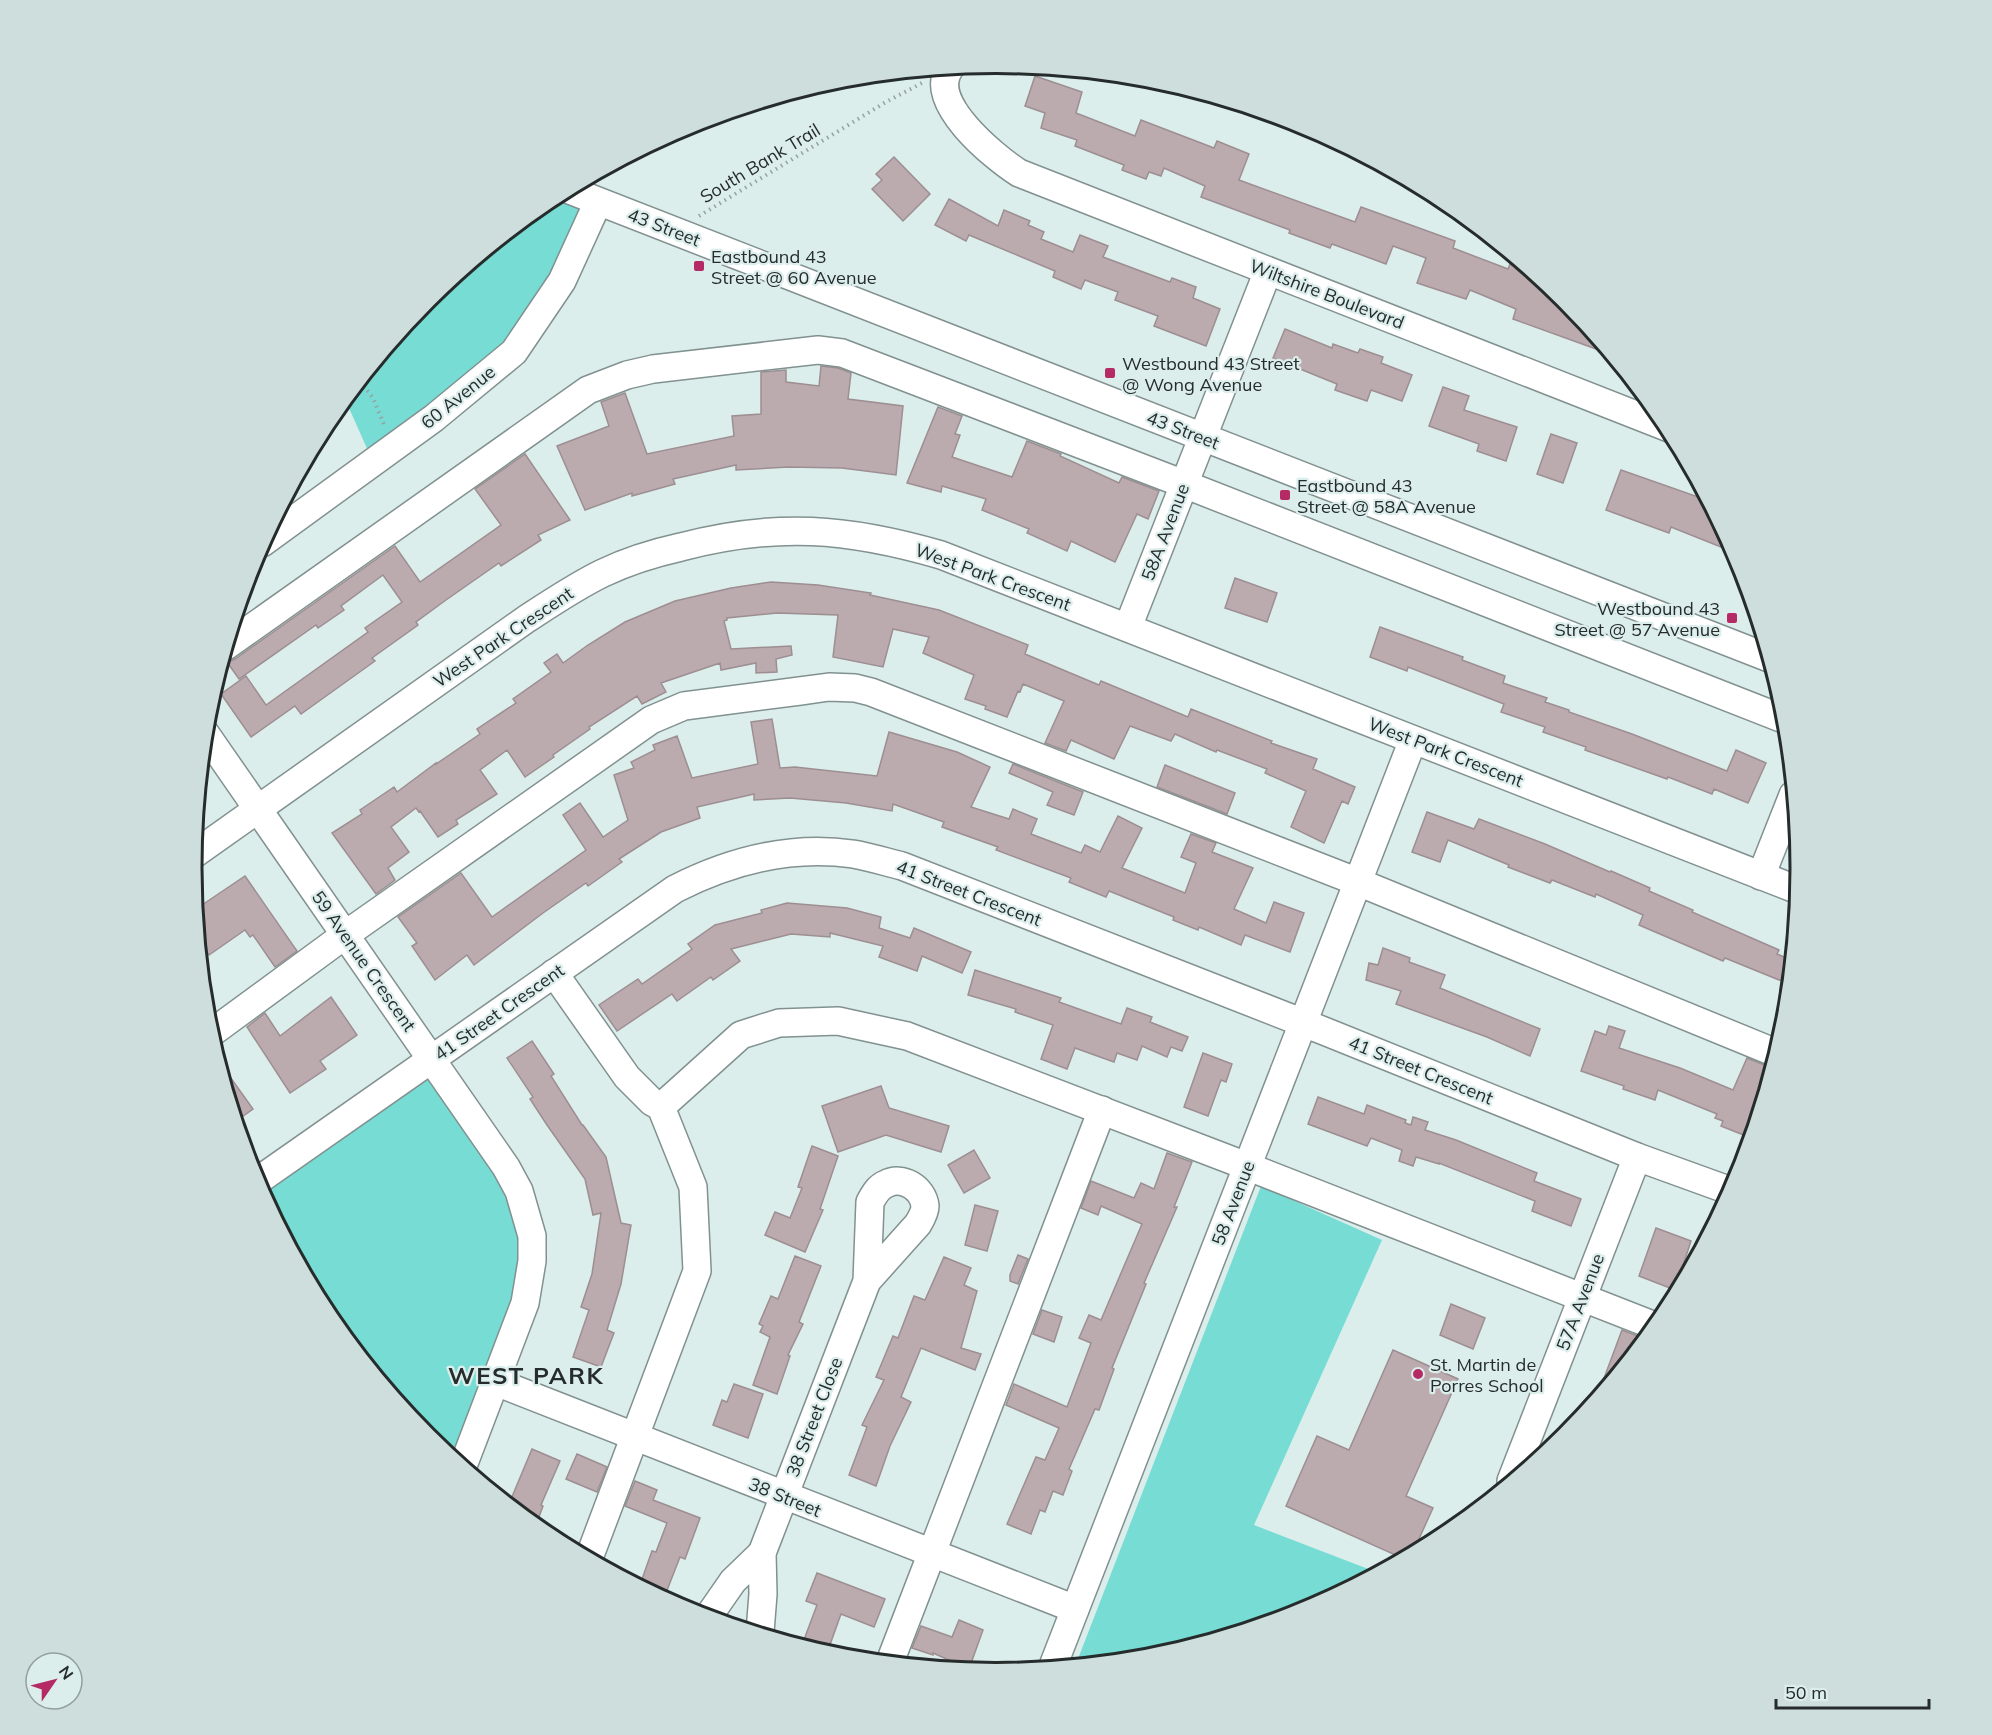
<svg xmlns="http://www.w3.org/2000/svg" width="1992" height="1735" viewBox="0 0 1992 1735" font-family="Mulish,sans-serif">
	<rect width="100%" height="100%" fill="#dceeec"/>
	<g fill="#76dcd4">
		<polygon points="567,189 598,202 514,352 373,462 345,399 427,298 549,198"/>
		<polygon points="432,1059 532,1236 463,1466 427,1436 327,1314 256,1182"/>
		<polygon points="1261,1186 1382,1240 1254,1525 1376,1572 1304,1611 1153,1657 1076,1664"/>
	</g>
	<g fill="#bbabaf" stroke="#9d8e92" stroke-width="1.5">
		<polygon points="1035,76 1082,92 1076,113 1135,136 1141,120 1214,148 1217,141 1249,154 1239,180 1355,222 1361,207 1455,241 1453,248 1508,269 1510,264 1533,272 1565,299 1610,354 1513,319 1516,309 1470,290 1466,299 1417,283 1426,258 1393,246 1386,264 1332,244 1330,248 1289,233 1290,230 1201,197 1205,186 1164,168 1161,176 1149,172 1146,179 1122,170 1124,165 1075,146 1077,140 1041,128 1045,113 1025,106"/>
		<polygon points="894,157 930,194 903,221 872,189 882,180 876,174"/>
		<polygon points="949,199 998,226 1004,210 1030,221 1028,225 1044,232 1041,239 1073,252 1080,235 1108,246 1103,257 1170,282 1172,278 1196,287 1193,298 1220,309 1206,346 1154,326 1158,316 1115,300 1118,292 1085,280 1081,289 1053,277 1055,271 969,235 966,241 935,225"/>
		<polygon points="1285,329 1332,348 1333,344 1358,353 1360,349 1383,357 1381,363 1412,375 1402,401 1371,390 1367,401 1335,390 1337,384 1273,358"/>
		<polygon points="821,366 838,368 851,373 848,399 903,406 896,475 842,468 789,467 736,470 736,465 673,479 675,484 632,496 632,493 585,510 557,446 609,426 601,402 625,393 647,454 734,436 732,416 761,414 761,372 786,370 786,382 819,386"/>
		<polygon points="1443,387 1469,396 1464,410 1517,427 1506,461 1477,451 1479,444 1429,426"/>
		<polygon points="938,407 962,416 955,434 960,435 952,457 1012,477 1027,441 1061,454 1060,456 1119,483 1122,477 1159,491 1148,519 1137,514 1115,562 1071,541 1067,551 1027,533 1029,529 982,510 986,499 942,486 941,492 907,483"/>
		<polygon points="1551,434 1577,443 1563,483 1537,474"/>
		<polygon points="525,454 570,520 538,535 541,540 501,566 499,563 446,600 416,622 418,625 372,658 375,661 301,714 295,706 251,737 221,694 246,676 266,705 368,632 365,628 402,602 383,575 341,606 344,610 318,628 316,625 239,679 227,662 235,659 395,546 420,582 501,525 475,489"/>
		<polygon points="1621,470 1707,500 1736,553 1671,527 1669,533 1606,510"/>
		<polygon points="1235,578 1277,593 1267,622 1225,608"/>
		<polygon points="771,582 818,585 871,593 870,595 939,610 1028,645 1025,654 1099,685 1101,681 1188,717 1191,709 1272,741 1271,743 1317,759 1313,769 1355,787 1348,804 1342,801 1324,843 1291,827 1306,791 1265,773 1267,769 1217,750 1216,752 1175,734 1171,741 1130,726 1114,759 1071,740 1066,751 1045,743 1064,701 1023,684 1020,692 1018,691 1007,717 985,709 986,706 965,699 974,675 923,653 929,637 893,629 883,667 833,657 838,615 777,613 727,618 727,620 724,621 731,649 791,646 792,655 776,659 777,672 756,673 756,663 721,670 720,663 661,683 666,692 642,704 637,696 589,727 590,729 553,755 554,757 525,777 507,750 480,770 497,794 456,820 458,824 438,837 420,811 419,812 416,808 391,827 409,852 388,868 395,880 376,894 332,833 362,814 360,810 394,787 397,792 436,763 436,764 480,734 477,729 516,703 513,699 551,672 544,663 557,654 563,663 588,645 625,622 675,601 731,588"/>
		<polygon points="1380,627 1463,657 1462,660 1505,676 1503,683 1547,698 1545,702 1569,710 1569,712 1632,734 1727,771 1736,750 1766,763 1748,803 1714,789 1712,794 1668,777 1667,779 1585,750 1586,747 1543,732 1545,727 1501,712 1504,704 1408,667 1407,671 1370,657"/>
		<polygon points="772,719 780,768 795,767 877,776 889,732 957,752 990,767 971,807 1009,819 1013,809 1037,819 1031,834 1081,853 1085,845 1100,852 1118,816 1142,828 1122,868 1185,893 1196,863 1181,857 1191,834 1216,843 1212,852 1253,868 1234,909 1266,923 1274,902 1304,913 1290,952 1245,935 1241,945 1199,927 1198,930 1173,920 1174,917 1109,891 1106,897 1069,882 1071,878 996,850 998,847 942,827 944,822 893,804 892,811 846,803 790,798 754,800 754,794 697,807 700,818 661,832 619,859 622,862 588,886 586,883 543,913 474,965 467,955 435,980 412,946 417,943 398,917 461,873 492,917 586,850 563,815 580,803 603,837 628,820 614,775 634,768 631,762 655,750 653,745 677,736 692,778 758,764 751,722"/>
		<polygon points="1013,764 1083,792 1074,815 1047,805 1053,792 1009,773"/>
		<polygon points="1165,765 1235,793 1227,814 1157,787"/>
		<polygon points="1427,812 1474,829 1479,819 1545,844 1610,872 1611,871 1650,888 1649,891 1693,910 1692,912 1779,950 1777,954 1791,960 1789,984 1725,958 1723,961 1639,925 1643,915 1596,894 1595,897 1552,880 1550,883 1508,867 1509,865 1448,840 1440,862 1412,852"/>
		<polygon points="245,876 297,951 275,967 253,935 250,937 245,930 209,955 199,940 196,909"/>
		<polygon points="787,903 847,908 881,917 879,928 910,938 914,928 971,952 962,973 922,956 917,971 879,957 883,946 830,933 830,937 791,934 731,949 740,961 713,980 711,977 677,1001 672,994 617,1031 599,1005 638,979 642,984 692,949 688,944 715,925 762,913 761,910"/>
		<polygon points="1383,948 1410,958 1409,962 1445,975 1440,988 1540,1029 1530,1056 1487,1037 1396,1004 1401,991 1366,980 1369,963 1378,965"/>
		<polygon points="975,970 1061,998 1059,1002 1121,1024 1127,1008 1152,1017 1150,1022 1188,1037 1182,1051 1171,1047 1167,1057 1142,1046 1137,1060 1117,1053 1114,1062 1075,1048 1067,1069 1041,1059 1053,1025 1015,1012 1016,1009 968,995"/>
		<polygon points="331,997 357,1035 320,1061 326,1069 290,1093 247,1027 265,1013 280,1036"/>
		<polygon points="1609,1026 1625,1031 1619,1048 1680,1068 1733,1090 1747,1058 1772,1068 1746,1136 1721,1126 1723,1121 1715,1118 1717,1114 1658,1090 1655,1100 1623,1089 1624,1086 1581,1071 1595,1031 1606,1035"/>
		<polygon points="532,1041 554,1074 551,1076 582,1125 583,1125 606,1157 621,1223 631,1225 621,1284 607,1330 614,1333 601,1367 573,1357 589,1310 581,1307 592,1274 601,1213 593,1215 585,1179 547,1125 530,1099 533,1097 507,1058"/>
		<polygon points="1203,1053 1232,1064 1226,1082 1221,1080 1208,1116 1184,1107"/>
		<polygon points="223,1067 253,1109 236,1121 220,1068"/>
		<polygon points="881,1086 889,1108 949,1126 941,1152 886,1135 838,1152 822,1106"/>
		<polygon points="1318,1097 1364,1114 1367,1105 1406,1120 1405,1123 1411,1125 1413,1117 1428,1122 1425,1130 1456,1140 1537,1173 1534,1181 1581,1199 1571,1226 1532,1211 1535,1201 1439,1163 1439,1164 1416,1157 1413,1166 1399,1161 1402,1150 1371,1138 1367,1146 1308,1124"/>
		<polygon points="812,1146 838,1156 820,1209 823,1210 805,1252 765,1235 775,1212 790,1218 802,1188 798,1187"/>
		<polygon points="974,1150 990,1178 964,1193 948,1165"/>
		<polygon points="1167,1153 1192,1162 1174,1207 1177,1207 1144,1283 1146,1284 1112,1368 1114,1369 1099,1410 1095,1409 1069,1469 1072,1471 1063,1495 1053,1491 1045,1512 1040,1510 1031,1534 1007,1524 1036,1457 1045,1460 1059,1428 1006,1405 1014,1384 1067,1407 1091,1343 1079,1338 1089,1315 1101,1320 1142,1224 1101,1206 1098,1215 1081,1208 1091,1181 1134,1198 1141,1183 1154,1189"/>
		<polygon points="975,1205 998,1211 987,1251 965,1245"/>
		<polygon points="1656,1228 1691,1241 1675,1290 1639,1276"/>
		<polygon points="1018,1255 1028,1259 1018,1284 1010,1281 1010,1275"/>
		<polygon points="795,1256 821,1266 799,1322 803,1324 788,1355 790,1356 777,1394 753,1385 770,1337 760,1332 763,1326 759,1324 771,1296 778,1299"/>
		<polygon points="944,1257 971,1268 964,1285 977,1291 961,1348 981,1354 975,1370 921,1348 901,1397 911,1402 890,1446 876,1486 849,1475 867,1427 862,1425 884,1380 876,1377 893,1336 898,1338 914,1296 925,1300"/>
		<polygon points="1451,1304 1485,1318 1473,1349 1440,1335"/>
		<polygon points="1042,1310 1062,1317 1054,1342 1033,1334"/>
		<polygon points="1622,1330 1645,1339 1603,1390 1600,1389"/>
		<polygon points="1393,1350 1458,1379 1406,1496 1433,1508 1413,1552 1402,1558 1286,1506 1317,1436 1349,1450"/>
		<polygon points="734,1384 763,1394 748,1438 713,1425 722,1400 727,1402"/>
		<polygon points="532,1449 560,1461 541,1505 543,1506 536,1525 509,1504"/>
		<polygon points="577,1454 607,1467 597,1492 566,1479"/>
		<polygon points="635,1481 657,1490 653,1500 700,1518 685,1559 680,1557 664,1598 640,1585 652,1551 656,1552 667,1523 625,1506"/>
		<polygon points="817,1573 885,1599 874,1627 841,1614 827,1653 802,1645 817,1605 806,1601"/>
		<polygon points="959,1620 983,1630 969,1669 933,1653 933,1655 912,1648 921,1626 952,1637"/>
	</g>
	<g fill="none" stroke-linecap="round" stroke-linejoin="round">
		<g stroke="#819190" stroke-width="30">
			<g id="minor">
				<path d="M950 68C925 101 994 157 1019 173L1669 428"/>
				<polyline points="567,189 1769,658"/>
				<polyline points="262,543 434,418 514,352 562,281 598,202"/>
				<polyline points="1128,627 1268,271"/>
				<polyline points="226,646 588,390 627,375 653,369 818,350 842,353 1184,484 1786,720"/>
				<polyline points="205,733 506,1167 519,1191 532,1236 532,1261 525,1303 463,1466"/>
				<path d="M193 855 525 620C551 603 576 586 603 573 628 561 654 553 681 547 776 522 848 528 941 555L1798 890"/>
				<polyline points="1761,876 1793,795"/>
				<polyline points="554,973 627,1077 652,1102 661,1107 693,1187 697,1271 589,1558"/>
				<polyline points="210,1034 345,935 651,720 684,706 800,691 829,687 855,688 871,692 1358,882 1776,1053"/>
				<polyline points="661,1107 741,1035 779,1023 838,1021 907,1036 1231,1160 1655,1326"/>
				<path d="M256 1182 675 889C730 861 790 845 853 854 870 857 886 862 902 866L1324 1031 1637 1157 1731 1191"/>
				<polyline points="496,1382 1075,1609"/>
				<polyline points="1511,1481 1637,1157"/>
				<polyline points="708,1617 733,1581 762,1553"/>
				<path d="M760 1632 763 1594 762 1553 867 1281 870 1202C874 1195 878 1187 886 1184 902 1175 923 1188 925 1206 925 1212 921 1219 918 1224L867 1281"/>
				<polyline points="890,1662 1102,1110"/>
				<polyline points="1053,1666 1413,740"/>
			</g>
		</g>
		<g stroke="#95a2a1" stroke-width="4" stroke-dasharray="1.5 4.5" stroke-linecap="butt">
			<polyline points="699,216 886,102 922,83"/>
			<polyline points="360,381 373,398 385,427"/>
		</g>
		<use href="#minor" stroke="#fff" stroke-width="27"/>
	</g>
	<g fill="#b52a65" stroke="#dceeec" stroke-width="2">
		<rect x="693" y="260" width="12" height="12" rx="3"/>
		<rect x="1104" y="367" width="12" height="12" rx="3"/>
		<rect x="1279" y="489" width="12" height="12" rx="3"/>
		<rect x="1726" y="612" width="12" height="12" rx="3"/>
		<circle cx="1418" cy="1374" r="6"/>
	</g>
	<g text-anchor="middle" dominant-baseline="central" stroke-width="4.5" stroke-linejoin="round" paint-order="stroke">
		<g font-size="18" fill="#252c2b" stroke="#dceeec">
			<text transform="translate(760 163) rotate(-31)">South Bank Trail</text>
			<text transform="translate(664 227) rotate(21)">43 Street</text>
			<text transform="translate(1327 294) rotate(21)">Wiltshire Boulevard</text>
			<text transform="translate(458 397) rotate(-39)">60 Avenue</text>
			<text transform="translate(1183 430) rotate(21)">43 Street</text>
			<text transform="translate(1165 532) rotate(-69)">58A Avenue</text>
			<text transform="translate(993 577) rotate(20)">West Park Crescent</text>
			<text transform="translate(503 637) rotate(-34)">West Park Crescent</text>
			<text transform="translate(1446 752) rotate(21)">West Park Crescent</text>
			<text transform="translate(969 893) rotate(21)">41 Street Crescent</text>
			<text transform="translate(364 961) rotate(55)">59 Avenue Crescent</text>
			<text transform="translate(499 1012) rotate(-35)">41 Street Crescent</text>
			<text transform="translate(1421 1070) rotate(22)">41 Street Crescent</text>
			<text transform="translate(1233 1203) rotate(-69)">58 Avenue</text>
			<text transform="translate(1580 1302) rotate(-69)">57A Avenue</text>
			<text transform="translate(814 1417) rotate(-69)">38 Street Close</text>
			<text transform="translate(785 1497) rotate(22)">38 Street</text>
		</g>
		<g font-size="18" fill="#252c2b" stroke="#dceeec" text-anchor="start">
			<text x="711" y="256">Eastbound 43<tspan x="711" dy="21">Street @ 60 Avenue</tspan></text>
			<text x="1122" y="363">Westbound 43 Street<tspan x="1122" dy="21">@ Wong Avenue</tspan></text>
			<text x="1297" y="485">Eastbound 43<tspan x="1297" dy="21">Street @ 58A Avenue</tspan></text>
			<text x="1720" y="608" text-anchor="end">Westbound 43<tspan x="1720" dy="21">Street @ 57 Avenue</tspan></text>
			<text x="1430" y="1364">St. Martin de<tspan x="1430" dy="21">Porres School</tspan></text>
		</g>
		<g font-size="24" font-weight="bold" letter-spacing="1.5" fill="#252c2b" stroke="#dceeec">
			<text x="526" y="1375">WEST PARK</text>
		</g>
	</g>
	<path d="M0 0H1992V1735H0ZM202 868a794 794 0 1 1 1588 0a794 794 0 1 1-1588 0Z" fill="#cddedd" fill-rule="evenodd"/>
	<path fill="none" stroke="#252c2b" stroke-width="3" d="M202 868a794 794 0 1 1 1588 0a794 794 0 1 1-1588 0Z"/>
	<g transform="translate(54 1681) rotate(55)"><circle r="28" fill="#dceeec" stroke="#93a09f" stroke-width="1.5"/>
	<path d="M0-4.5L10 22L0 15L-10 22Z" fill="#b52a65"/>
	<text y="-9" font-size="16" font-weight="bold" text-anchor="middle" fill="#252c2b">N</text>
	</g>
	<path d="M1776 1699v9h153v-9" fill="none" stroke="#252c2b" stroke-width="3"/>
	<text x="1785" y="1699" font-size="18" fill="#252c2b" stroke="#dceeec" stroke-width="4.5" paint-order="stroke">50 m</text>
</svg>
